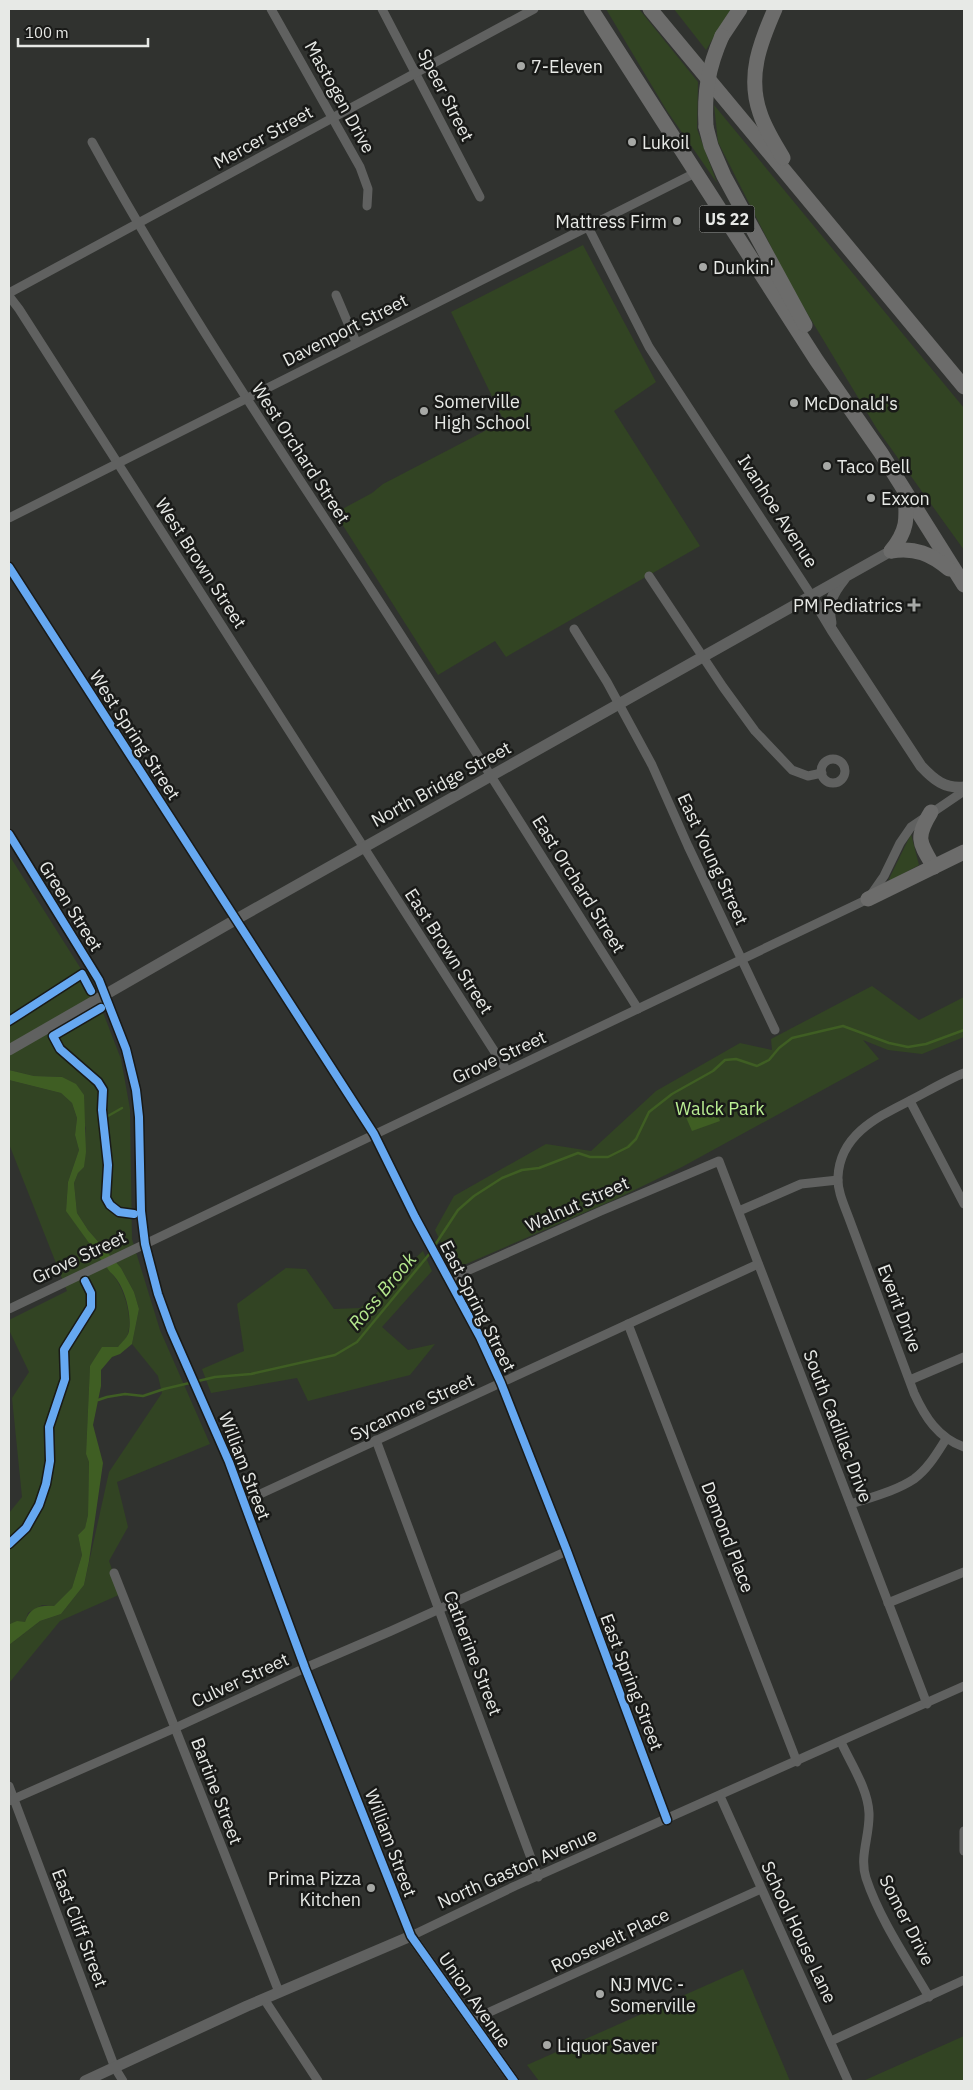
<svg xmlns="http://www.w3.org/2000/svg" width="973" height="2090" viewBox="0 0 973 2090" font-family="'IBM Plex Sans',sans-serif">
	<rect width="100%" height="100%" fill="#30322f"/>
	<g fill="#324423">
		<polygon points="606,9 639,9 698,82 697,129 717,183 667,111"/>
		<polygon points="674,9 731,9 706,50"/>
		<polygon points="714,105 964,408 964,550 877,429 792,288 718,142"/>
		<polygon points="583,245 656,382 614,411 700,546 506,657 495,641 438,675 335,513 372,493 383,484 504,421 451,312"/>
		<polygon points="911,834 919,865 890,881 889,879"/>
		<polygon points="9,855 81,969 104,1015 121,1059 130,1109 132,1239 160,1330 210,1444 117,1482 128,1527 109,1561 121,1594 60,1621 9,1683 9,1645 40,1621 61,1614 84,1585 109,1472 162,1393 158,1376 132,1344 139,1309 134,1292 121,1268 88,1230 77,1213 74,1183 78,1173 84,1167 86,1128 62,1077 34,1076 9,1070"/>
		<polygon points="872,986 919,1020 964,997 964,1037 922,1054 888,1050 863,1040 879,1059 682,1167 616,1199 457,1268 443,1247 435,1230 454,1196 546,1144 591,1151 656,1091 740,1043 772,1050 771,1039"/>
		<path d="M9 1080 61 1093 72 1103 77 1118 75 1135 79 1150 68 1182 66 1210 110 1272C124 1284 136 1324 125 1340 117 1351 101 1358 90 1366L86 1454 89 1462 88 1515 85 1528 78 1535 82 1555 72 1588 54 1606 42 1605 28 1613 25 1622 10 1624 9 1626V1513L22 1497 12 1398 29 1372 9 1330V1320L67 1291 9 1144Z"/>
		<polygon points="423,1251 432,1271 382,1327 408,1350 435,1344 410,1375 308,1401 297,1378 211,1393 202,1369 244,1351 237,1304 286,1268 306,1269 334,1309 360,1308"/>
		<polygon points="743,1969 790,2081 539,2081 527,2065"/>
		<polygon points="964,2036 964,2081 863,2081"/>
	</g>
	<g fill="#3f5e23">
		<path d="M9 1070 34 1076 62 1077 76 1084 84 1095 86 1152 84 1167 78 1173 74 1183 77 1213 88 1230 121 1268 134 1292 139 1309 132 1344 120 1354 112 1357 101 1370V1386L93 1425 103 1463 89 1561 84 1585 61 1614 40 1621 9 1645 10 1624 17 1621 25 1622C30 1607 40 1605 54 1606L72 1588 82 1555 78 1535 85 1528 88 1515 89 1462 86 1454 90 1366 102 1347H118C122 1342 128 1337 129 1331 132 1313 124 1283 110 1272L66 1211 68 1182 79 1150 75 1135 77 1118 72 1103 61 1093 9 1080Z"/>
		<polygon points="713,1104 720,1121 692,1131 685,1115"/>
	</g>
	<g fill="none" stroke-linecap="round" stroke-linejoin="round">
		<g stroke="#3f5e23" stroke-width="2.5">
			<polyline points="108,1116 122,1108"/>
			<polyline points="433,1248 458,1210 474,1196 502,1178 522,1170 539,1168 578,1153 590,1157 608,1157 628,1147 636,1139 649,1112 672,1094 713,1071 725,1060 736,1059 757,1066 769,1060 779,1048 792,1038 843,1026 889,1043 908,1047 926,1044 964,1030"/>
			<polyline points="98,1400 107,1397 125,1394 143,1396 164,1389 215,1377 251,1374 335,1355 357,1342 431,1252"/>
		</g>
		<g stroke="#606160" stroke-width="9">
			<polyline points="271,9 360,167 368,189 367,206"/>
			<polyline points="382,9 480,197"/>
			<path d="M92 142C177 297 276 443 373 592 463 730 550 870 638 1009"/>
			<polyline points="588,227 649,347 811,595"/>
			<polyline points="9,293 534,9"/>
			<polyline points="336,295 356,342"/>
			<polyline points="9,296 19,309 507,1071"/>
			<polyline points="9,518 697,172"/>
			<polyline points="9,567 374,1134 415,1217 480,1337 501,1383 567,1551 667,1820"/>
			<polyline points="649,576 723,687 755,731 792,770 808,776 822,773"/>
			<polyline points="574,629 607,682 652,765 688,846 775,1030"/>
			<circle cx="833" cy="771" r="12"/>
			<polyline points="9,834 99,980 126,1049 136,1090 139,1117 141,1211 145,1244 158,1294 171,1330 229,1462 305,1668 411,1936 515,1886 964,1686"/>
			<path d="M964 1073C947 1080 930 1090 913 1099 880 1116 840 1133 838 1177 837 1191 845 1207 850 1221L914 1393C925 1417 938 1438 964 1447"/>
			<polyline points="910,1101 964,1204"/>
			<polyline points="739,1211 801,1184 838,1180"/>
			<polyline points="449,1279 601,1211 719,1161 927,1704"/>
			<polyline points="9,1309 868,899 884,876 900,843 911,827 964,791"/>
			<polyline points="628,1324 797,1762"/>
			<polyline points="910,1380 964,1357"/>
			<polyline points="376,1440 538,1877"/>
			<polyline points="243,1502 758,1264"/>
			<path d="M851 1504C872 1497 896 1491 914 1479 928 1469 937 1453 946 1439"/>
			<polyline points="114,1573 279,1992"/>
			<polyline points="888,1603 964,1572"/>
			<path d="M841 1742C851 1764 868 1789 869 1813 870 1836 859 1856 866 1878 880 1920 907 1959 929 1997"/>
			<polyline points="9,1786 115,2068 123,2081"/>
			<polyline points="720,1796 848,2081"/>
			<polyline points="9,1801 175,1728 305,1668 391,1631 567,1551"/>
			<polyline points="964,1831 964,1851"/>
			<polyline points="264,1999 318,2081"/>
			<polyline points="472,2020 761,1889"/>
			<polyline points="831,2041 964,1980"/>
		</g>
		<g stroke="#606160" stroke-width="11">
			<path d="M811 595 832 630 921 766C934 780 945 789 964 787"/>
			<path d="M831 623C827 604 832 594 844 579"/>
			<polyline points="9,1050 242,916 891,551"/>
			<polyline points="85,2081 247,2006 411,1936 514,2081"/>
		</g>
		<g stroke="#6c6c6b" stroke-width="15">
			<polyline points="591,9 817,361 881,453 964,585"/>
			<polyline points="650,9 964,387"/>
			<path d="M775 9C760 43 747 76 760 113 765 129 775 144 783 158"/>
			<polyline points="722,36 740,9"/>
			<polyline points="706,127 711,146 724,176 805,325"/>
			<path d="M891 551C915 547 931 554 949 569"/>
			<path d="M891 551C908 530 907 519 905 493"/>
			<path d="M931 812C915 838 919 842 934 867"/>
			<polyline points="868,899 964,852"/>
		</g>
		<path stroke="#6c6c6b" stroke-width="15" d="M706 127C704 92 708 68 722 36"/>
		<g stroke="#191a18" stroke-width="11">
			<g id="cycleway">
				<polyline points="9,567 374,1134 415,1217 480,1337 501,1383 567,1551 667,1820"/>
				<polyline points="9,834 99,980 126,1049 136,1090 139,1117 141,1211 145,1244 158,1294 171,1330 229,1462 305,1668 411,1936 514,2081"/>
				<polyline points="101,1008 53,1036 60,1049 98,1082 103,1090 102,1110 108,1165 106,1198 110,1205 119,1212 134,1214"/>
				<polyline points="9,1021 82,974 91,991"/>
				<polyline points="9,1544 26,1528 39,1505 46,1484 50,1461 49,1427 65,1379 64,1350 91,1307 91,1293 85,1281"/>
			</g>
		</g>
		<use href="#cycleway" stroke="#66a8f1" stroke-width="8"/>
	</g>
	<g fill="#a7a9a6" stroke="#191a18" stroke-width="2">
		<circle cx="521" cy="66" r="5"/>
		<circle cx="632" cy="142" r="5"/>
		<circle cx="677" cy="221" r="5"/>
		<circle cx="703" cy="267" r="5"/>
		<circle cx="794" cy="403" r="5"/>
		<circle cx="424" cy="411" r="5"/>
		<circle cx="827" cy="466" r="5"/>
		<circle cx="871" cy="498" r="5"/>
		<path d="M911.5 597.5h5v5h5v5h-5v5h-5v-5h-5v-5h5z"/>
		<circle cx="371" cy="1888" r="5"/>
		<circle cx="600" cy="1994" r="5"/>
		<circle cx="547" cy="2045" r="5"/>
	</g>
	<g text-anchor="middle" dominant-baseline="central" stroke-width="5" stroke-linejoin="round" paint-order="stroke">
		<rect fill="#191a18" stroke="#a9aba8" stroke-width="1" x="699.5" y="205.5" width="55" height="27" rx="4"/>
		<g font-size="16" font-weight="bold" fill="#e7e9e6">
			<text x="727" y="219">US 22</text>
		</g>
		<g font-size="18" fill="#e7e9e6" stroke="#191a18" text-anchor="start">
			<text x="531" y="66">7-Eleven</text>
			<text x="642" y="142">Lukoil</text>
			<text x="667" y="221" text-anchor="end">Mattress Firm</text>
			<text x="713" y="267">Dunkin'</text>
			<text x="434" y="401">Somerville<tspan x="434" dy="21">High School</tspan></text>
			<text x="804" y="403">McDonald's</text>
			<text x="837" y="466">Taco Bell</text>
			<text x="881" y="498">Exxon</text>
			<text x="903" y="605" text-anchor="end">PM Pediatrics</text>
			<text x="361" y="1878" text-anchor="end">Prima Pizza<tspan x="361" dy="21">Kitchen</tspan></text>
			<text x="610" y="1984">NJ MVC -<tspan x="610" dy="21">Somerville</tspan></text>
			<text x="557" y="2045">Liquor Saver</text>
		</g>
		<g font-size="18" fill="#e7e9e6" stroke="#191a18">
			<text transform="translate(446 95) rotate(63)">Speer Street</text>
			<text transform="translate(340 97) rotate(61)">Mastogen Drive</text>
			<text transform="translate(263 137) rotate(-29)">Mercer Street</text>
			<text transform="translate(345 330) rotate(-27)">Davenport Street</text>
			<text transform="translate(301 453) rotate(57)">West Orchard Street</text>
			<text transform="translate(778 511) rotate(57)">Ivanhoe Avenue</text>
			<text transform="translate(201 563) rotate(57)">West Brown Street</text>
			<text transform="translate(135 735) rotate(57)">West Spring Street</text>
			<text transform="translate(441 784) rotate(-29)">North Bridge Street</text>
			<text transform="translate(713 859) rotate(65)">East Young Street</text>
			<text transform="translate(579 884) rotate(58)">East Orchard Street</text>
			<text transform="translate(71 906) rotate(58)">Green Street</text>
			<text transform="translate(449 951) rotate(57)">East Brown Street</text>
			<text transform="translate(499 1057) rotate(-25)">Grove Street</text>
			<text transform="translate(577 1204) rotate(-24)">Walnut Street</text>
			<text transform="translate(79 1257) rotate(-25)">Grove Street</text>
			<text transform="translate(478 1306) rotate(63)">East Spring Street</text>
			<text transform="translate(900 1308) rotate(69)">Everit Drive</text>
			<text transform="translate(412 1407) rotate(-25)">Sycamore Street</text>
			<text transform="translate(838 1426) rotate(69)">South Cadillac Drive</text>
			<text transform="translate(245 1466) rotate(69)">William Street</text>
			<text transform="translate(728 1537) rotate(69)">Demond Place</text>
			<text transform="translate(473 1653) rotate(69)">Catherine Street</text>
			<text transform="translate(240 1680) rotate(-25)">Culver Street</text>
			<text transform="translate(632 1682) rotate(69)">East Spring Street</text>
			<text transform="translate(217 1791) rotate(69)">Bartine Street</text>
			<text transform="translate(391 1843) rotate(69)">William Street</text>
			<text transform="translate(517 1868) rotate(-24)">North Gaston Avenue</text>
			<text transform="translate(907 1920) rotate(63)">Somer Drive</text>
			<text transform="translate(80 1928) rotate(69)">East Cliff Street</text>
			<text transform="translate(799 1932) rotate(65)">School House Lane</text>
			<text transform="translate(610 1940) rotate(-25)">Roosevelt Place</text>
			<text transform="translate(475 2000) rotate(55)">Union Avenue</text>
		</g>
		<g font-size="18" fill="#baee93" stroke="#191a18">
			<text x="720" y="1108">Walck Park</text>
		</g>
		<g font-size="19" font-style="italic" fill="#b4e78d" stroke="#191a18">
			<text transform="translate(382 1291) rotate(-50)">Ross Brook</text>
		</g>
	</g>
	<rect width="973" height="2090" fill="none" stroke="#e7e9e6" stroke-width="20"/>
	<path d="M18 38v8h130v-8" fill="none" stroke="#e7e9e6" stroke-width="2.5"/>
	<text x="25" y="38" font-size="15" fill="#e7e9e6" stroke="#191a18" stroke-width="4" paint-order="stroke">100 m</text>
</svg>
